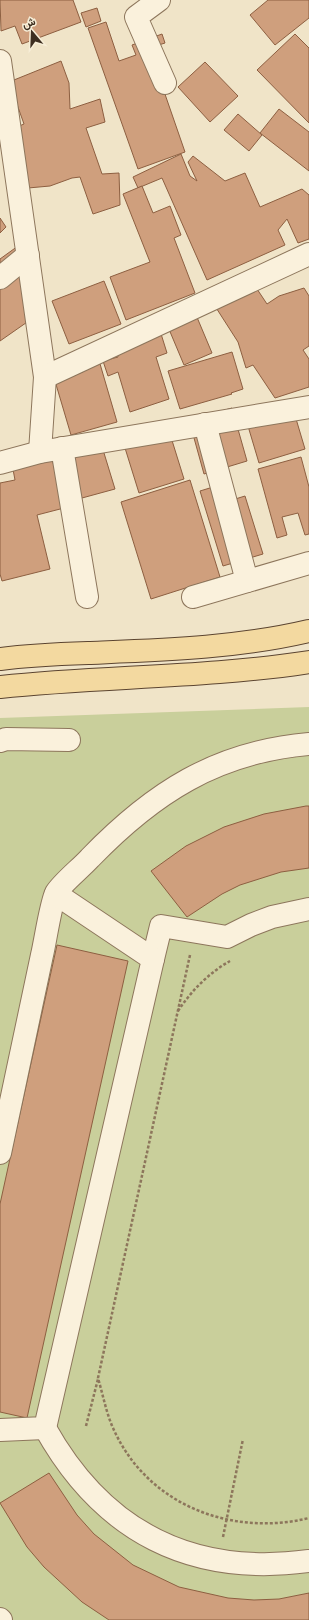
<svg xmlns="http://www.w3.org/2000/svg" width="309" height="1620" viewBox="0 0 309 1620" font-family="'PT Serif',Vazirmatn,serif">
	<rect width="100%" height="100%" fill="#f0e4c8"/>
	<polygon fill="#c9cf9b" points="309,707 309,1620 0,1620 0,718"/>
	<g fill="#cf9f7d" stroke="#8d5f41">
		<polygon points="0,0 73,0 81,22 22,44 15,26 1,31"/>
		<polygon points="268,0 309,0 309,18 275,45 250,15"/>
		<polygon points="97,8 101,21 86,27 81,13"/>
		<polygon points="106,22 119,61 136,55 132,45 162,34 165,43 149,48 185,152 138,169 88,28"/>
		<polygon points="295,34 309,48 309,123 257,70"/>
		<polygon points="61,61 69,83 70,109 100,99 105,122 86,128 102,174 119,173 120,205 93,214 80,177 72,178 50,186 28,188 17,127 24,124 9,82"/>
		<polygon points="205,62 238,96 210,122 178,87"/>
		<polygon points="279,109 309,132 309,171 260,133"/>
		<polygon points="238,114 262,135 249,151 224,130"/>
		<polygon points="181,154 190,176 197,181 188,162 193,156 225,181 245,173 260,207 302,189 309,195 309,239 298,243 287,219 278,230 285,245 207,280 162,178 138,188 133,177"/>
		<polygon points="142,186 153,213 170,206 181,235 174,238 195,293 126,320 110,277 150,262 123,194"/>
		<polygon points="0,218 6,227 0,233"/>
		<polygon points="18,246 19,277 43,311 0,341 0,259"/>
		<polygon points="104,281 121,324 69,344 52,301"/>
		<polygon points="304,288 309,296 309,346 303,350 309,359 309,387 275,398 253,365 246,368 238,342 213,303 257,289 267,304 279,296"/>
		<polygon points="191,303 212,353 184,365 163,315"/>
		<polygon points="157,321 167,353 156,357 169,399 130,412 118,372 108,376 103,361 118,357 116,349"/>
		<polygon points="232,352 243,389 231,393 232,394 180,409 168,371"/>
		<polygon points="98,357 117,422 71,435 55,381 83,372 80,362"/>
		<polygon points="291,402 305,449 259,463 245,416"/>
		<polygon points="232,408 247,461 204,474 189,420"/>
		<polygon points="170,434 184,479 139,493 125,448"/>
		<polygon points="100,440 115,489 71,501 57,453"/>
		<polygon points="51,454 64,508 37,515 50,569 2,581 0,574 0,483 15,480 12,464"/>
		<polygon points="301,457 309,487 309,534 305,535 298,513 282,517 287,535 277,538 258,469"/>
		<polygon points="190,480 220,577 151,599 121,502"/>
		<polygon points="226,483 232,500 245,496 263,554 223,566 200,491"/>
		<polygon points="306,806 309,806 309,868 281,872 240,885 222,894 187,917 151,871 186,846 224,827 264,814"/>
		<polygon points="57,945 128,961 27,1418 0,1412 0,1204"/>
		<polygon points="49,1473 77,1515 94,1534 133,1565 179,1587 228,1598 254,1600 279,1599 309,1593 309,1620 109,1620 82,1602 44,1567 27,1547 0,1503"/>
	</g>
	<g fill="none" stroke-linecap="round" stroke-linejoin="round">
		<g stroke="#8d765c" stroke-width="24">
			<g id="minor">
				<polyline points="159,0 136,17 165,83"/>
				<polyline points="0,61 45,377 40,452"/>
				<polyline points="0,278 28,255"/>
				<polyline points="45,377 309,254"/>
				<polyline points="205,424 247,581"/>
				<polyline points="62,448 87,597"/>
				<polyline points="0,463 40,452 309,407"/>
				<polyline points="193,597 309,563"/>
				<polyline points="0,741 6,739 69,740"/>
				<polyline points="153,959 161,926 227,937 251,925 272,917 309,909"/>
				<path d="M0 1153C14 1087 28 1021 42 955 45 943 51 902 56 893 62 883 81 868 90 858 153 793 216 752 309 744"/>
				<path d="M45 1428C103 1532 191 1577 309 1561"/>
				<polyline points="0,1430 45,1428 153,959 56,894"/>
				<polyline points="0,1619 1,1620"/>
			</g>
		</g>
		<g stroke="#5b4430" stroke-width="24">
			<g id="major">
				<path d="M0 659C30 655 58 654 88 653 162 650 237 648 309 631"/>
				<path d="M0 687C103 676 206 678 309 662"/>
			</g>
		</g>
		<g stroke="#8d765c" stroke-width="2.5" stroke-dasharray="3 2" stroke-linecap="butt">
			<path d="M190 955 98 1378C103 1395 106 1412 113 1428 147 1505 231 1537 309 1518"/>
			<path d="M178 1011C191 991 210 972 230 961"/>
			<polyline points="86,1426 98,1379"/>
			<polyline points="223,1537 243,1439"/>
		</g>
		<use href="#minor" stroke="#faf1dc" stroke-width="22"/>
		<use href="#major" stroke="#f3d9a0" stroke-width="22"/>
	</g>
	<g transform="translate(32 32) rotate(341)" stroke="#f7eed8" stroke-width="3" paint-order="stroke">
	<path d="M0-3L7 15L0 10L-7 15Z" fill="#3d2e20"/>
	<text y="-6" font-size="11" font-weight="bold" text-anchor="middle" fill="#3d2e20">ش</text>
	</g>
</svg>
